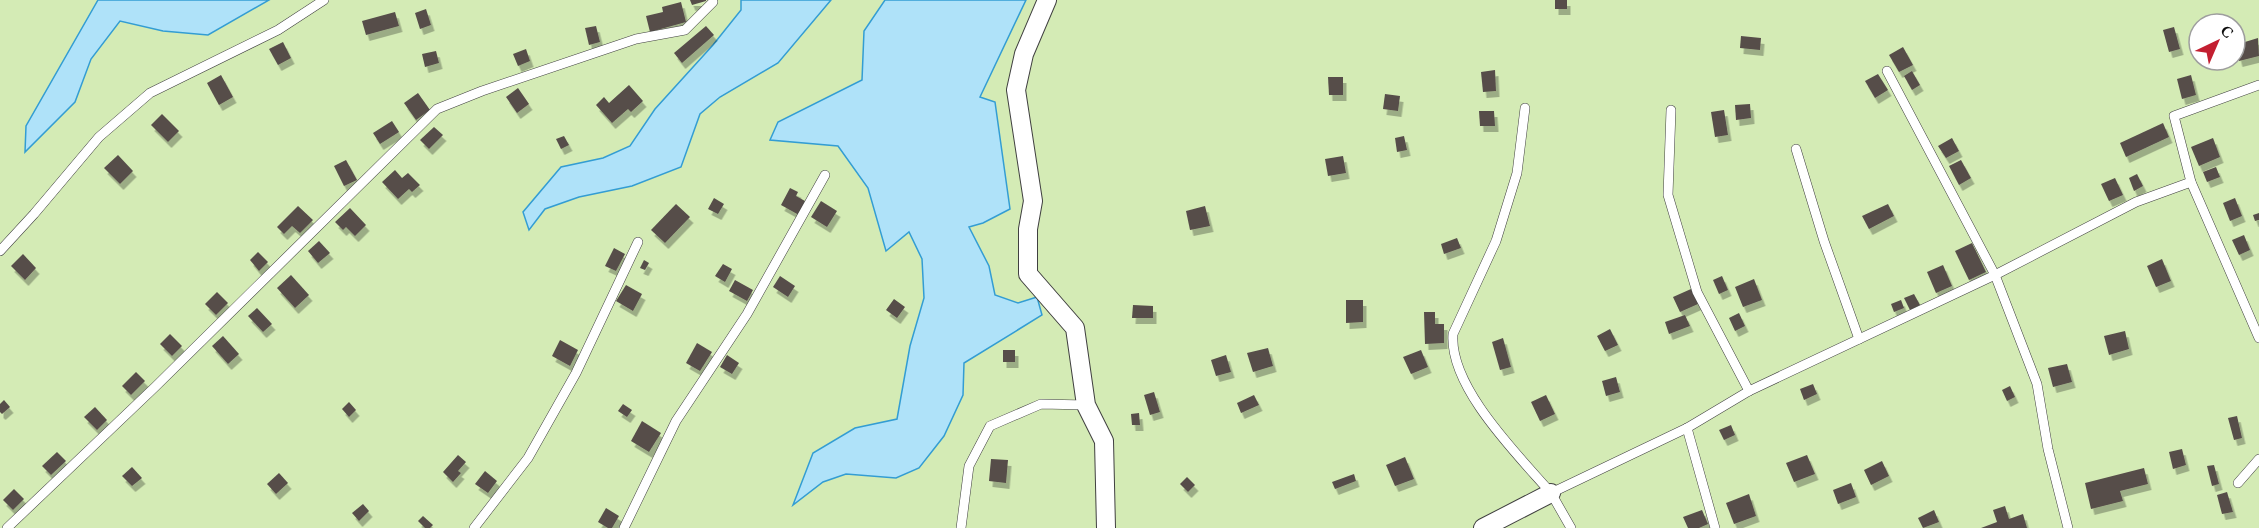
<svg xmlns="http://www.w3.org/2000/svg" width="2259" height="528" viewBox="0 0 2259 528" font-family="Spectral,serif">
	<defs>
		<filter id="shadow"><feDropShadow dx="3.5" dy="6" stdDeviation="0" flood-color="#0004"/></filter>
	</defs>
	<rect width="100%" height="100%" fill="#fffaed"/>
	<path fill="#d4ebb5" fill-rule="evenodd" d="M0 0H2259V528H0ZM2199 24H2235V60H2199Z"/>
	<g fill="#afe2f9" stroke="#339dd3" stroke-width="1.5">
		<polygon points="98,0 269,0 208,35 163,31 120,21 91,59 75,102 25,152 26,126"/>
		<polygon points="741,0 831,0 778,63 720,97 700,114 681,167 632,186 579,197 545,209 529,230 523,212 561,167 603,158 630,146 655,109 713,45 741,10"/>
		<polygon points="885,0 1026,0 980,97 995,102 1010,209 983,223 969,227 989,266 995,295 1018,303 1037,297 1042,315 964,363 963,395 944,436 919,468 896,478 846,474 823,482 793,505 813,453 855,428 897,419 910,346 924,298 922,259 909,232 886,251 868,188 838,146 770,140 778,122 862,80 864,31"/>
	</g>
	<g fill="#564d49" filter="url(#shadow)">
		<polygon points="690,0 706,0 706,1 692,5"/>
		<rect x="1555" y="0" width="12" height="9"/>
		<polygon points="681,2 686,22 650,32 646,16 663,12 662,7"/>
		<polygon points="426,9 431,25 420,29 415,13"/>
		<polygon points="395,12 399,26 366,35 362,21"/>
		<polygon points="596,26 600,42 589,45 585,28"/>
		<polygon points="706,26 714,35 682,63 674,53"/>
		<polygon points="2174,27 2180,49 2169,52 2163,30"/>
		<polygon points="1741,36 1761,38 1760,50 1740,48"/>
		<polygon points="2258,38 2259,56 2239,61 2235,45"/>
		<polygon points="283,42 291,58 278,65 269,49"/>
		<polygon points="1903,47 1913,65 1899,72 1889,55"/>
		<polygon points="526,49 530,61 518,66 513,54"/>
		<polygon points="436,51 439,63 425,67 422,54"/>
		<polygon points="1495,70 1496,91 1483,92 1481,72"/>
		<polygon points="1912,71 1920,85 1912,90 1904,76"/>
		<polygon points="1878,74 1888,90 1875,98 1865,81"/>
		<polygon points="221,75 233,97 219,105 207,83"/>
		<polygon points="2191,75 2196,95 2182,99 2177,79"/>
		<polygon points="1328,77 1343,77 1343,95 1329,95"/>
		<polygon points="629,85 643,101 631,112 628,109 612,123 596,105 604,97 609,103"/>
		<polygon points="518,88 529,104 517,113 506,97"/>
		<polygon points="418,93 430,110 416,120 404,103"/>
		<polygon points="1385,94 1400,96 1398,111 1383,109"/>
		<polygon points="1750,104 1751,118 1736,120 1735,105"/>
		<polygon points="1724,110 1728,135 1715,137 1711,112"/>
		<polygon points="1479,111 1494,111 1495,126 1480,126"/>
		<polygon points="162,114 179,131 168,142 151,125"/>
		<polygon points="392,121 399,132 380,144 373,133"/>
		<polygon points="2163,123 2169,137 2126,157 2120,143"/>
		<polygon points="434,127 443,135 429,149 420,140"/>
		<polygon points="564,136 569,145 561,149 556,139"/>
		<polygon points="1404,136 1407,150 1397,152 1395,138"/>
		<polygon points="1952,138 1959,151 1946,158 1938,146"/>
		<polygon points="2213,138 2220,157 2199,166 2191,147"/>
		<polygon points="118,155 133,171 120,184 104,168"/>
		<polygon points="1343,156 1346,173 1328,176 1325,159"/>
		<polygon points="346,160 357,180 344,186 334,166"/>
		<polygon points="1961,160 1971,178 1959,185 1949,166"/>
		<polygon points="2216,167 2220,177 2207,182 2203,172"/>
		<polygon points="395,170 402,178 408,173 420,185 412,192 409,189 398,199 382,182"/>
		<polygon points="2137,174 2143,186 2134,191 2129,178"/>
		<polygon points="2115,178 2123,195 2109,201 2101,184"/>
		<polygon points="790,188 798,192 796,196 805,201 799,215 781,205"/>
		<polygon points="714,198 724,204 718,214 708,209"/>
		<polygon points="2235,198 2242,216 2230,221 2223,203"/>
		<polygon points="821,201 837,211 827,227 811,217"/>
		<polygon points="676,204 690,217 665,243 651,230"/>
		<polygon points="1888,204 1894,216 1869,229 1862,216"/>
		<polygon points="298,206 313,220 300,233 292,226 284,234 277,227"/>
		<polygon points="1205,206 1210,226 1190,230 1186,211"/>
		<polygon points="350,208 366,225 355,236 346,227 343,230 335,222"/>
		<polygon points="2259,213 2259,220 2255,221 2253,215"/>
		<polygon points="2244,235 2250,250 2239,255 2232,240"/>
		<polygon points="1457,238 1461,248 1444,254 1441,244"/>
		<polygon points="319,241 330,253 318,263 308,251"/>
		<polygon points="1972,243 1986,272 1969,280 1955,251"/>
		<polygon points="614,248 625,254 616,271 605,266"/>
		<polygon points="258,252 268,262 259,271 250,260"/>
		<polygon points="23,254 36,268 25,280 11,266"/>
		<polygon points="2162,259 2171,281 2156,287 2147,266"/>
		<polygon points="644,260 649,263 645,270 640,268"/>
		<polygon points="723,264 732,269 725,282 715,276"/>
		<polygon points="1943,265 1952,286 1936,293 1927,272"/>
		<polygon points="291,275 309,295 295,308 277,288"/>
		<polygon points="780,276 795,286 788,297 773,287"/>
		<polygon points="1722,276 1728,290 1719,294 1713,280"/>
		<polygon points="1754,279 1762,300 1743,307 1735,287"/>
		<polygon points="735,280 753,290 747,301 729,291"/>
		<polygon points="626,285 642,294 633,311 616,301"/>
		<polygon points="1691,289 1698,304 1680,312 1673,297"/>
		<polygon points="217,292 228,303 216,315 205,304"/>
		<polygon points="1914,294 1920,305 1910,310 1904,298"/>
		<polygon points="894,299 905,307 897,318 886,310"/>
		<polygon points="1346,300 1363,300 1363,322 1346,323"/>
		<polygon points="1901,300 1904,308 1894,312 1891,304"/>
		<polygon points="1133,305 1153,306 1153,318 1132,318"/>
		<polygon points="257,308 272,324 263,332 248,316"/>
		<polygon points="1424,312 1435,312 1435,324 1444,324 1444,343 1425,344"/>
		<polygon points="1739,313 1745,326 1735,331 1729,318"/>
		<polygon points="1685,315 1690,326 1669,334 1665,322"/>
		<polygon points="1610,329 1618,345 1605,351 1597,336"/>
		<polygon points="2125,331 2129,349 2109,355 2104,336"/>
		<polygon points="170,334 182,346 172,356 160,344"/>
		<polygon points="223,336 239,354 228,364 212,346"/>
		<polygon points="1503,338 1511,367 1500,370 1492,342"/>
		<polygon points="560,340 578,350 570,366 552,356"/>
		<polygon points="697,343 712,352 700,371 686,363"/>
		<polygon points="1268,348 1273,366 1253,372 1247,353"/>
		<rect x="1003" y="350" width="12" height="12"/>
		<polygon points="1421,350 1428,367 1411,374 1403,357"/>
		<polygon points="727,355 739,363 732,374 720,367"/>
		<polygon points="1226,355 1231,372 1216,376 1211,360"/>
		<polygon points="2067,364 2072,382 2053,387 2048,368"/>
		<polygon points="136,372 145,381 131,395 122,386"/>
		<polygon points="1616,377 1620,392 1606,396 1602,381"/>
		<polygon points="1813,384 1817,394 1804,400 1800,389"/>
		<polygon points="2010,386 2015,397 2007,401 2002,390"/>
		<polygon points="1154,392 1160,412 1150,415 1144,395"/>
		<polygon points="1254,395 1259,405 1241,413 1237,403"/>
		<polygon points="1546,395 1555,414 1540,421 1531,402"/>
		<polygon points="4,400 10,407 2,414 0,412 0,404"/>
		<polygon points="349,402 356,410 349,417 342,409"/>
		<polygon points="623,404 632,410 627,417 618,411"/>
		<polygon points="95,407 107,420 97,430 84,417"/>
		<polygon points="1139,413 1140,425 1132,425 1131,414"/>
		<polygon points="2237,416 2242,438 2234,440 2228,418"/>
		<polygon points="642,421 661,433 649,452 631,441"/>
		<polygon points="1731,425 1735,435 1724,440 1719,430"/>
		<polygon points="2182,449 2186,465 2173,469 2169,452"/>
		<polygon points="57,452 66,461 51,475 42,466"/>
		<polygon points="458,455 466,462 458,471 461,473 453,482 443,472"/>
		<polygon points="1807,455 1815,474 1794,482 1786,463"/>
		<polygon points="1405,457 1414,479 1395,486 1386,465"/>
		<polygon points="991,459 1008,460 1006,483 989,481"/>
		<polygon points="1882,461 1889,476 1871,485 1864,470"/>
		<polygon points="2214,465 2219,484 2212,486 2207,466"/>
		<polygon points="132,467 142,478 132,486 122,476"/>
		<polygon points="2144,468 2148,484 2120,491 2123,501 2091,509 2085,483"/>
		<polygon points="485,471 497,481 488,493 475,484"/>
		<polygon points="279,473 288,483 276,494 267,484"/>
		<polygon points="1354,474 1356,481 1335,489 1332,482"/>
		<polygon points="1187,477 1195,485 1188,492 1180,484"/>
		<polygon points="1851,483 1856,497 1838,504 1833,490"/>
		<polygon points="14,489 24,499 13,510 3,500"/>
		<polygon points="2227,492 2233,512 2222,514 2217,495"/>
		<polygon points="1749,494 1756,516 1734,524 1726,503"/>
		<polygon points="363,504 369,511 359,521 352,513"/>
		<polygon points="2005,506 2009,519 2023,514 2027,528 1981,528 1997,522 1993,510"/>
		<polygon points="606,508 619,516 612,528 608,528 598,522"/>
		<polygon points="1702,510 1708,524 1699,528 1688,528 1683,517"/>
		<polygon points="1934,510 1939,522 1923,528 1918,518"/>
		<polygon points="423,516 433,525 430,528 425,528 418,521"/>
	</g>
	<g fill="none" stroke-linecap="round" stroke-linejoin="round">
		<g stroke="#404040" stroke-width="10">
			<g id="service">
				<polyline points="1887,71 1995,275 2037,384 2048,449 2068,528"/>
				<polyline points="2259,85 2174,116 2191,182 2259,338"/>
				<path d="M1525 108 1517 173 1496 241 1453 334C1449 387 1518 455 1551 493L1687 428 1749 391 1995 275 2136 202 2191 182"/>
				<polyline points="1671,110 1668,195 1697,292 1749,391"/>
				<polyline points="1796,149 1824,241 1859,339"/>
				<polyline points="0,251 34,214 99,137 150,93 278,30 324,0"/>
				<polyline points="1687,428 1715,528"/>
				<polyline points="2238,483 2259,459"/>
				<polyline points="1551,493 1571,528"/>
				<polyline points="7,528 155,387 437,109 482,91 636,39 685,30 713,2"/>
				<polyline points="474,528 528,458 576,373 638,242"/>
				<polyline points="624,528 676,421 747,314 825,175"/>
				<polyline points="961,528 969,466 990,426 1041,404 1086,405"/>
			</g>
		</g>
		<g stroke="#404040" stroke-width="20">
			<g id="minor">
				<polyline points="1047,0 1024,54 1016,90 1033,201 1028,229 1028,274 1075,328 1086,405 1104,441 1106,528"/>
				<polyline points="1483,528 1551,493"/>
			</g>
		</g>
		<use href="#service" stroke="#fff" stroke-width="9"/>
		<use href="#minor" stroke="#fff" stroke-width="18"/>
	</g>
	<g transform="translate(2217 42) rotate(44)"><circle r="28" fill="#ffffff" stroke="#9e9e9e" stroke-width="1.5"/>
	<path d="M0-4.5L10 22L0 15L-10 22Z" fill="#c31f31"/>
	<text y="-9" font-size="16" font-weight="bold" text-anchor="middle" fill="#0d0d0d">С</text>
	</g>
</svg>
